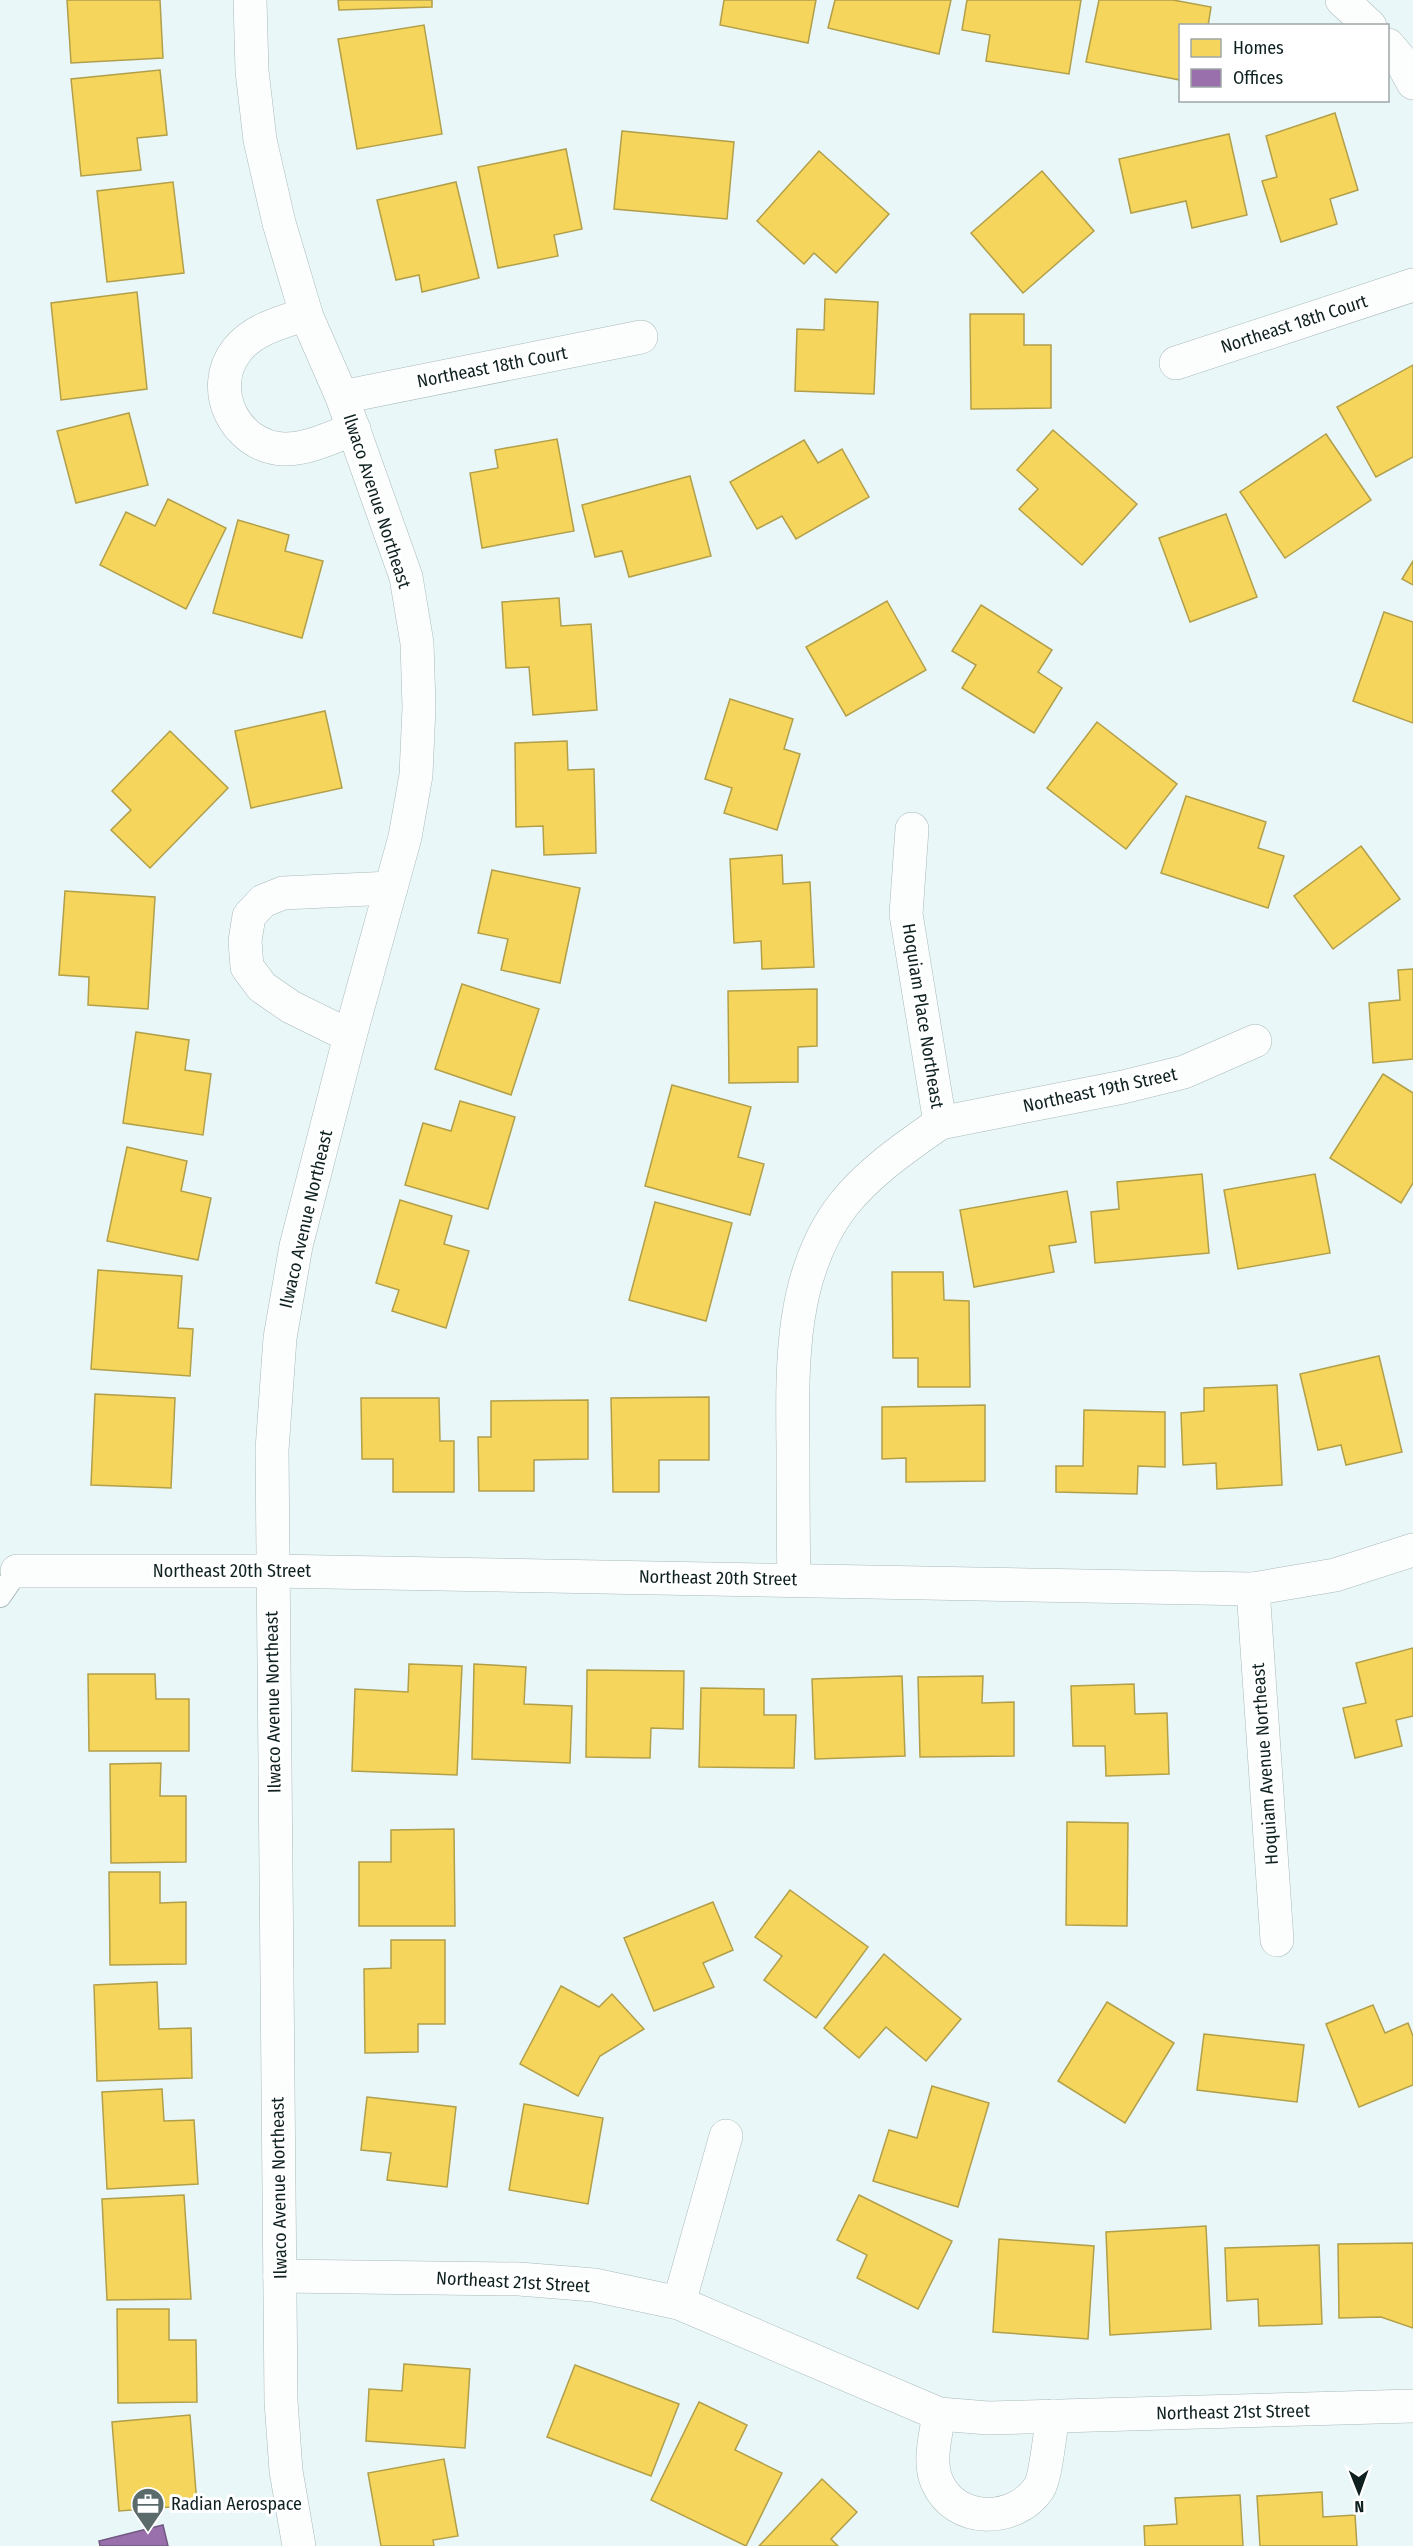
<svg xmlns="http://www.w3.org/2000/svg" width="1413" height="2546" viewBox="0 0 1413 2546" font-family="'Fira Sans Condensed',sans-serif">
	<rect width="100%" height="100%" fill="#e9f7f8"/>
	<g fill="#f6d55c" stroke="#b19f4a" stroke-width="1.5">
		<polygon points="67,0 160,0 163,58 71,63"/>
		<polygon points="338,0 432,0 432,7 339,10"/>
		<polygon points="724,0 816,0 808,43 720,25"/>
		<polygon points="835,0 951,0 939,54 828,28"/>
		<polygon points="967,0 1081,0 1069,74 986,61 990,35 962,30"/>
		<polygon points="1099,0 1173,0 1211,7 1208,26 1180,26 1180,80 1086,62"/>
		<polygon points="424,25 442,134 357,149 338,39"/>
		<polygon points="160,70 167,135 137,138 141,170 81,176 71,79"/>
		<polygon points="1335,113 1358,190 1330,199 1337,224 1281,242 1262,181 1277,177 1266,136"/>
		<polygon points="622,131 734,142 727,219 614,209"/>
		<polygon points="1229,134 1247,215 1192,228 1186,201 1131,213 1119,159"/>
		<polygon points="566,149 582,229 554,235 558,256 498,268 478,167"/>
		<polygon points="819,151 889,214 836,273 814,253 804,264 757,221"/>
		<polygon points="1042,171 1094,231 1023,293 971,233"/>
		<polygon points="173,182 184,273 107,282 97,191"/>
		<polygon points="456,182 479,278 422,292 419,275 396,280 377,200"/>
		<polygon points="137,292 147,389 61,400 51,303"/>
		<polygon points="825,299 878,302 874,394 795,391 797,329 824,330"/>
		<polygon points="970,314 1024,314 1024,345 1051,345 1051,408 971,409"/>
		<polygon points="1413,365 1413,457 1376,477 1337,407"/>
		<polygon points="129,413 148,485 76,503 57,431"/>
		<polygon points="1053,430 1137,504 1082,565 1019,509 1038,489 1017,470"/>
		<polygon points="1326,434 1371,500 1285,558 1240,492"/>
		<polygon points="557,439 574,531 482,548 470,473 498,468 495,450"/>
		<polygon points="804,440 818,463 842,449 869,497 796,539 782,516 757,529 730,482"/>
		<polygon points="690,476 711,556 629,577 622,551 595,557 582,505"/>
		<polygon points="168,499 226,528 186,609 100,565 126,512 155,526"/>
		<polygon points="1226,514 1257,597 1190,622 1159,538"/>
		<polygon points="238,520 289,535 285,551 323,561 302,638 213,613"/>
		<polygon points="1413,561 1413,585 1402,579"/>
		<polygon points="559,598 561,626 591,624 597,710 533,715 529,667 506,668 502,602"/>
		<polygon points="887,601 926,670 846,716 806,647"/>
		<polygon points="981,605 1052,650 1038,672 1062,688 1034,733 962,688 976,665 952,651"/>
		<polygon points="1384,612 1413,622 1413,723 1353,701"/>
		<polygon points="730,699 793,719 784,749 800,754 777,830 724,813 732,788 705,779"/>
		<polygon points="325,711 342,788 251,808 235,731"/>
		<polygon points="1097,722 1177,784 1126,849 1047,788"/>
		<polygon points="170,731 228,788 150,868 111,830 131,810 112,791"/>
		<polygon points="567,741 568,770 594,769 596,853 544,855 543,826 516,827 515,743"/>
		<polygon points="1186,796 1266,822 1258,848 1284,856 1268,908 1161,873"/>
		<polygon points="1361,846 1400,899 1333,949 1294,896"/>
		<polygon points="782,855 783,884 810,882 814,967 762,969 761,941 734,943 730,859"/>
		<polygon points="492,870 580,888 560,983 501,970 508,939 478,933"/>
		<polygon points="65,891 155,897 148,1009 88,1005 89,977 59,975"/>
		<polygon points="1413,969 1413,1059 1373,1063 1369,1003 1400,1000 1398,970"/>
		<polygon points="462,984 539,1009 511,1095 435,1069"/>
		<polygon points="817,989 817,1046 798,1047 798,1082 729,1083 728,991"/>
		<polygon points="136,1032 189,1040 185,1070 211,1074 203,1135 123,1123"/>
		<polygon points="1383,1074 1413,1093 1413,1183 1401,1203 1330,1158"/>
		<polygon points="672,1085 751,1107 738,1157 764,1164 750,1215 645,1186"/>
		<polygon points="460,1101 515,1117 488,1209 405,1185 423,1123 451,1131"/>
		<polygon points="127,1147 187,1161 181,1191 211,1198 198,1260 107,1241"/>
		<polygon points="1202,1174 1209,1253 1095,1263 1091,1212 1119,1209 1117,1182"/>
		<polygon points="1315,1174 1330,1253 1238,1269 1224,1190"/>
		<polygon points="1067,1191 1076,1242 1049,1246 1054,1272 974,1287 960,1210"/>
		<polygon points="400,1200 452,1216 444,1244 469,1251 446,1328 392,1311 399,1290 376,1283"/>
		<polygon points="655,1202 732,1223 706,1321 629,1300"/>
		<polygon points="98,1270 182,1276 178,1328 193,1329 190,1376 91,1369"/>
		<polygon points="892,1272 943,1272 944,1300 969,1301 970,1387 918,1387 918,1358 893,1358"/>
		<polygon points="1379,1356 1402,1452 1346,1465 1341,1445 1318,1450 1300,1374"/>
		<polygon points="1277,1385 1282,1485 1217,1489 1216,1463 1183,1465 1181,1413 1204,1411 1204,1388"/>
		<polygon points="95,1394 175,1398 171,1488 91,1485"/>
		<polygon points="709,1397 709,1460 659,1460 659,1492 613,1492 611,1398"/>
		<polygon points="361,1398 439,1398 440,1441 454,1441 454,1492 393,1492 393,1459 362,1459"/>
		<polygon points="588,1400 588,1459 534,1460 534,1491 479,1491 478,1437 491,1437 491,1401"/>
		<polygon points="985,1405 985,1481 906,1482 906,1458 882,1459 882,1407"/>
		<polygon points="1084,1410 1165,1412 1165,1467 1138,1466 1137,1494 1056,1492 1056,1466 1083,1466"/>
		<polygon points="1413,1648 1413,1716 1396,1720 1402,1746 1355,1758 1343,1708 1366,1703 1356,1663"/>
		<polygon points="409,1664 462,1666 457,1775 352,1771 355,1689 408,1692"/>
		<polygon points="474,1664 526,1667 524,1704 572,1706 570,1763 472,1759"/>
		<polygon points="587,1670 684,1671 683,1729 651,1728 650,1758 586,1757"/>
		<polygon points="88,1674 155,1674 156,1699 189,1699 189,1751 89,1751"/>
		<polygon points="902,1676 905,1756 815,1759 812,1679"/>
		<polygon points="983,1676 982,1703 1014,1702 1014,1756 920,1757 918,1677"/>
		<polygon points="1134,1684 1135,1714 1167,1713 1169,1774 1106,1776 1105,1746 1073,1746 1071,1686"/>
		<polygon points="701,1688 764,1689 764,1715 796,1715 794,1768 699,1767"/>
		<polygon points="161,1763 160,1796 186,1796 186,1862 111,1863 110,1764"/>
		<polygon points="1067,1822 1128,1823 1127,1926 1066,1925"/>
		<polygon points="454,1829 455,1926 359,1926 359,1862 391,1862 391,1830"/>
		<polygon points="109,1872 160,1872 160,1903 186,1902 186,1964 110,1965"/>
		<polygon points="790,1890 868,1947 816,2018 764,1980 782,1956 755,1937"/>
		<polygon points="713,1902 733,1950 703,1963 714,1987 654,2011 624,1938"/>
		<polygon points="391,1940 445,1940 445,2024 418,2024 418,2052 365,2053 364,1969 391,1968"/>
		<polygon points="884,1954 961,2019 926,2061 886,2027 859,2058 824,2028"/>
		<polygon points="157,1982 159,2029 191,2028 192,2078 97,2081 94,1985"/>
		<polygon points="561,1986 599,2007 612,1994 644,2029 600,2056 578,2096 520,2064"/>
		<polygon points="1107,2002 1174,2043 1125,2123 1058,2081"/>
		<polygon points="1373,2005 1385,2033 1408,2023 1413,2036 1413,2085 1359,2107 1326,2024"/>
		<polygon points="1204,2034 1304,2045 1297,2102 1197,2090"/>
		<polygon points="932,2086 989,2103 958,2207 873,2181 889,2130 917,2138"/>
		<polygon points="162,2089 164,2121 194,2120 198,2184 107,2189 102,2092"/>
		<polygon points="367,2097 456,2107 447,2187 387,2180 391,2153 361,2150"/>
		<polygon points="524,2104 603,2118 588,2204 509,2190"/>
		<polygon points="184,2195 191,2299 107,2300 102,2199"/>
		<polygon points="859,2195 952,2241 918,2309 857,2278 867,2255 837,2240"/>
		<polygon points="1206,2226 1211,2329 1110,2335 1106,2232"/>
		<polygon points="999,2239 1094,2246 1088,2339 993,2332"/>
		<polygon points="1413,2243 1413,2328 1381,2317 1339,2318 1338,2244"/>
		<polygon points="1319,2245 1322,2324 1259,2326 1258,2299 1227,2301 1225,2248"/>
		<polygon points="117,2309 169,2309 169,2340 196,2340 197,2402 118,2403"/>
		<polygon points="404,2364 470,2369 465,2448 366,2441 369,2389 402,2391"/>
		<polygon points="575,2365 679,2404 651,2476 547,2437"/>
		<polygon points="699,2402 747,2425 735,2450 782,2473 746,2546 651,2500"/>
		<polygon points="190,2415 197,2505 119,2511 112,2422"/>
		<polygon points="444,2459 458,2536 433,2540 434,2546 381,2546 368,2473"/>
		<polygon points="822,2479 857,2512 831,2539 838,2546 759,2546"/>
		<polygon points="1322,2492 1323,2517 1355,2515 1357,2546 1260,2546 1257,2496"/>
		<polygon points="1240,2495 1243,2546 1145,2546 1144,2526 1177,2524 1175,2498"/>
	</g>
	<polygon fill="#9970ab" stroke="#705882" stroke-width="1.5" points="163,2525 168,2546 100,2546 99,2541"/>
	<g fill="none" stroke-linecap="round" stroke-linejoin="round">
		<g stroke="#aab9b9" stroke-width="24">
			<polyline id="service" points="0,1596 17,1571"/>
		</g>
		<g stroke="#aab9b9" stroke-width="34">
			<g id="minor">
				<polyline points="250,0 252,71 260,140 279,223 307,317 342,397 406,577 417,643 419,707 416,775 405,837 350,1036 296,1246 280,1338 272,1450 281,2401 286,2471 299,2546"/>
				<polyline points="1342,0 1370,26"/>
				<polyline points="1388,45 1400,59 1413,83"/>
				<path d="M306 314C283 322 253 329 237 350 207 388 234 446 283 449 307 450 332 437 354 429"/>
				<polyline points="1176,363 1413,285"/>
				<polyline points="342,397 641,337"/>
				<polyline points="350,1036 291,1007 262,987 247,967 245,941 249,916 263,901 283,893 391,888"/>
				<polyline points="940,1123 1123,1087 1184,1072 1255,1041"/>
				<polyline points="17,1571 272,1571 1253,1589 1335,1575 1413,1550"/>
				<path d="M794 1579C793 1535 793 1491 793 1447 792 1365 790 1274 843 1205 869 1172 906 1147 940 1123L906 914 912 829"/>
				<polyline points="1253,1589 1277,1940"/>
				<polyline points="280,2276 519,2279 594,2285 679,2303 939,2414 988,2418 1413,2406"/>
				<polyline points="679,2303 726,2136"/>
				<path d="M939 2414C936 2435 928 2461 937 2482 955 2524 1015 2524 1039 2488 1046 2477 1050 2431 1053 2416"/>
			</g>
		</g>
		<use href="#service" stroke="#fcfefe" stroke-width="22"/>
		<use href="#minor" stroke="#fcfefe" stroke-width="33"/>
	</g>
	<defs>
		<g id="office-pin" transform="scale(1.725)"><path d="M0 17L-7.5 6A9.5 9.5 0 1 1 7.5 6Z" fill="#5b6b6c" stroke="#fff"/><path d="M-6-3h4V-5.5h4V-3h4V5H-6ZM-1-4.5V-3h2v-1.5ZM-6 0V1H6V0Z" fill="#fff"/></g>
	</defs>
	<g fill-rule="evenodd">
		<use href="#office-pin" x="148" y="2504"/>
	</g>
	<g text-anchor="middle" dominant-baseline="central" stroke-width="6" stroke-linejoin="round" paint-order="stroke">
		<g font-size="18" fill="#0f2021" stroke="#fff">
			<text transform="translate(1294 324) rotate(-18)">Northeast 18th Court</text>
			<text transform="translate(492 367) rotate(-11)">Northeast 18th Court</text>
			<text transform="translate(377 501) rotate(72)">Ilwaco Avenue Northeast</text>
			<text transform="translate(923 1016) rotate(81)">Hoquiam Place Northeast</text>
			<text transform="translate(1100 1090) rotate(-12)">Northeast 19th Street</text>
			<text transform="translate(306 1219) rotate(-77)">Ilwaco Avenue Northeast</text>
			<text x="232" y="1571">Northeast 20th Street</text>
			<text transform="translate(718 1578) rotate(1)">Northeast 20th Street</text>
			<text transform="translate(273 1702) rotate(-91)">Ilwaco Avenue Northeast</text>
			<text transform="translate(1265 1764) rotate(-94)">Hoquiam Avenue Northeast</text>
			<text transform="translate(279 2188) rotate(-91)">Ilwaco Avenue Northeast</text>
			<text transform="translate(513 2282) rotate(3)">Northeast 21st Street</text>
			<text transform="translate(1233 2412) rotate(-1)">Northeast 21st Street</text>
		</g>
		<g font-size="18" fill="#0f2021" stroke="#fff" text-anchor="start">
			<text x="171" y="2504">Radian Aerospace</text>
		</g>
	</g>
	<rect x="1179" y="24" width="210" height="78" fill="#ffffff" stroke="#9fa6a6" stroke-width="1.5"/>
	<rect x="1191" y="39" width="30" height="18" fill="#f6d55c" stroke="#9fa6a6" stroke-width="1.5"/>
	<text x="1233" y="54" font-size="18" fill="#0f2021">Homes</text>
	<rect x="1191" y="69" width="30" height="18" fill="#9970ab" stroke="#9fa6a6" stroke-width="1.5"/>
	<text x="1233" y="84" font-size="18" fill="#0f2021">Offices</text>
	<g transform="translate(1359 2492) rotate(179)" stroke="#ffffff" stroke-width="4.5" paint-order="stroke">
	<path d="M0-4.5L10 22L0 15L-10 22Z" fill="#0f2021"/>
	<text y="-9" font-size="16" font-weight="bold" text-anchor="middle" fill="#0f2021">N</text>
	</g>
</svg>
